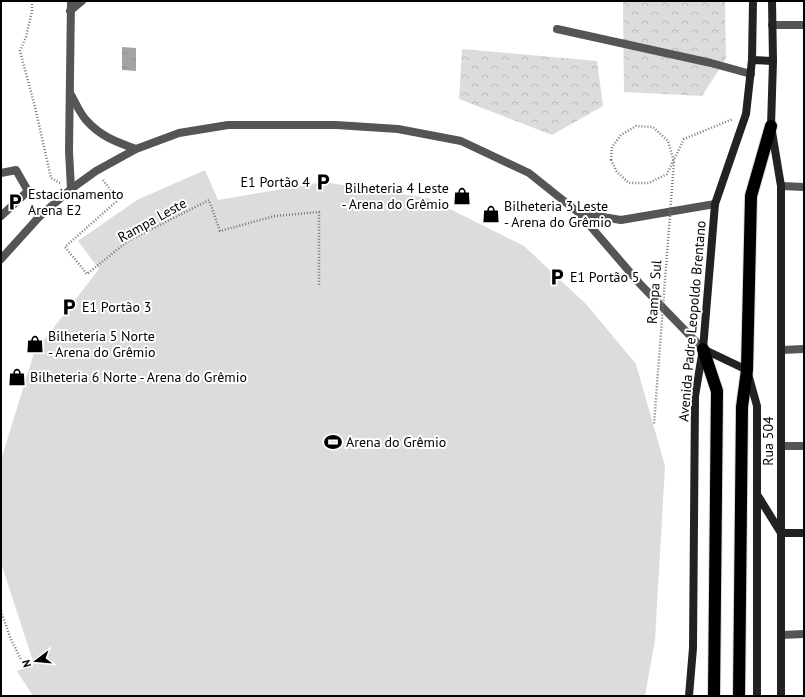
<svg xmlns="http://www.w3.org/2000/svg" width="805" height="697" viewBox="0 0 805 697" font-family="'PT Sans',sans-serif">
	<defs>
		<pattern id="forest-crowns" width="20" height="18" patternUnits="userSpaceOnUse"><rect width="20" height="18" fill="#dcdcdc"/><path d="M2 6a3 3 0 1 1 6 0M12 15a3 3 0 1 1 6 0" fill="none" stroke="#bbb"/></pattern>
		<pattern id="water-ripples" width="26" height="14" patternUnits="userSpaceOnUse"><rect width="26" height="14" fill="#a3a3a3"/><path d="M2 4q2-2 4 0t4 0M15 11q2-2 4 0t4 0" fill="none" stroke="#8b8b8b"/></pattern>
	</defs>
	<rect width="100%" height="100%" fill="#fff"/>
	<g fill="url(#forest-crowns)">
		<polygon points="623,1 725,1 726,59 702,96 624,92"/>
		<polygon points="462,49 597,61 603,106 552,135 459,99"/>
	</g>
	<polygon fill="#dcdcdc" points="205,170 218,200 323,182 428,198 524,246 586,304 636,364 665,466 655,640 645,696 33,696 17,671 34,664 1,563 1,460 34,353 99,269 78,241 137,200"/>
	<polygon fill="url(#water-ripples)" points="122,47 136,48 136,71 122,70"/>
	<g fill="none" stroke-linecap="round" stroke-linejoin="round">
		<g stroke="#dbdbdb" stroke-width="14">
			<g id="highway">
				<polyline points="703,349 717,391 714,696"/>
				<polyline points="739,696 742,407 747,370 751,196 771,126"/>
			</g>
		</g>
		<g stroke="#777" stroke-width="2.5" stroke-dasharray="1 2" stroke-linecap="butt">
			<polyline points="32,1 32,11 26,37 20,51 35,107 51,178 60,183"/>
			<polyline points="611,160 617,172 629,183 649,183 667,174 684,139 733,119"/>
			<polyline points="103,180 118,200 65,247 87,274 128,241 209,200 220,231 275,216 319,212 319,285"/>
			<polyline points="1,611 10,637 25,668"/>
		</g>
		<g stroke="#555" stroke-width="8">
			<polyline points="70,11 82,1"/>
			<polyline points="557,29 711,63 751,74"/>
			<polyline points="1,173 16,170 28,191 1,216"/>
			<polyline points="781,635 804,634"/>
		</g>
		<g stroke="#555" stroke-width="8">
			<polyline points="71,1 69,151 71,189"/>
			<polyline points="772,25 804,25"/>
			<path d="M70 93C75 101 79 112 86 120 100 136 116 142 136 149"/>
			<polyline points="781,186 804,187"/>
			<polyline points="579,213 621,220 715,204"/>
			<polyline points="1,259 39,217 71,189 96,171 136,149 179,133 228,125 336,125 398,129 461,141 529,173 579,213 641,285 703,349"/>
			<polyline points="781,350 804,349"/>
			<polyline points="781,446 804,446"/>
		</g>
		<g stroke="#222" stroke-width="8">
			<polyline points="772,1 773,61 771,126 781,186 781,696"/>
			<polyline points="752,60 773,61"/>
			<polyline points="703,349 747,370 757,406 757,696"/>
			<polyline points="758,496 781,533 804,533"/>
			<polyline points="689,696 693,648 695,396 703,349 715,204 746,114 752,60 753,1"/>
		</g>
		<use href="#highway" stroke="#000" stroke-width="12"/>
		<polyline stroke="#777" stroke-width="2.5" stroke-dasharray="1 2" stroke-linecap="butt" points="611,160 612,147 621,135 636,126 653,127 668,141 674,162 654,424"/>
	</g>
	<defs>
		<g id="parking-bare" transform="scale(1.38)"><path d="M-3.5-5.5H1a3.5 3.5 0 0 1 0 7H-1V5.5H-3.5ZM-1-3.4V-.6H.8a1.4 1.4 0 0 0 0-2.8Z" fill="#000" stroke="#fff" stroke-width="2.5" paint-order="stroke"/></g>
		<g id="shop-bare" transform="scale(1.38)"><path d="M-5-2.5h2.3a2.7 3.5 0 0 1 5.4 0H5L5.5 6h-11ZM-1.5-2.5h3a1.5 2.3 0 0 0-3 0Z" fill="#000" stroke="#fff" stroke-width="2.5" paint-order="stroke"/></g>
		<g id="stadium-bare" transform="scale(1.38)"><path d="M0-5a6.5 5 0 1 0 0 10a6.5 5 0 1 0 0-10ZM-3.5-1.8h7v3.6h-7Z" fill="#000" stroke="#fff" stroke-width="2.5" paint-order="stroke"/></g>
	</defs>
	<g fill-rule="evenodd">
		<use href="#parking-bare" x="323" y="182"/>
		<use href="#shop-bare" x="462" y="196"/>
		<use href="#parking-bare" x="15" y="202"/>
		<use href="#shop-bare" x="491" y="214"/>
		<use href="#parking-bare" x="557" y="277"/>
		<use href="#parking-bare" x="69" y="307"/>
		<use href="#shop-bare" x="35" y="344"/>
		<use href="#shop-bare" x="17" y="377"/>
		<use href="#stadium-bare" x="333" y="442"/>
	</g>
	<g text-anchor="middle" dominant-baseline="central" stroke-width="4" stroke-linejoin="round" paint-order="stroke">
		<g font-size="14" fill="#000" stroke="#fff" text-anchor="start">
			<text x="310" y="182" text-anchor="end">E1 Portão 4</text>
			<text x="449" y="188" text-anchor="end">Bilheteria 4 Leste<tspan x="449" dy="16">- Arena do Grêmio</tspan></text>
			<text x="28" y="194">Estacionamento<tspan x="28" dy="16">Arena E2</tspan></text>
			<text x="504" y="206">Bilheteria 3 Leste<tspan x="504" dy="16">- Arena do Grêmio</tspan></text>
			<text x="570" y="277">E1 Portão 5</text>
			<text x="82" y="307">E1 Portão 3</text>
			<text x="48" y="336">Bilheteria 5 Norte<tspan x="48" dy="16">- Arena do Grêmio</tspan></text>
			<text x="30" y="377">Bilheteria 6 Norte - Arena do Grêmio</text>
			<text x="346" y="442">Arena do Grêmio</text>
		</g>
		<g font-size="14" fill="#000" stroke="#fff">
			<text transform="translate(152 220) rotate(-29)">Rampa Leste</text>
			<text transform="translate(654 292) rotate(-86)">Rampa Sul</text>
			<text transform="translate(692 321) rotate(-85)">Avenida Padre Leopoldo Brentano</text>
			<text transform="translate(768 441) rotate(-90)">Rua 504</text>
		</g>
	</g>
	<rect width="805" height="697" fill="none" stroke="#000000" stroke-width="4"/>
	<g transform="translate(36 661) rotate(254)" stroke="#ffffff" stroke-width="3" paint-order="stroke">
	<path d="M0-3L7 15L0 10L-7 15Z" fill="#000000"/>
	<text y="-6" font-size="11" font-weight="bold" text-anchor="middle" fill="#000000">N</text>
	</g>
</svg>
